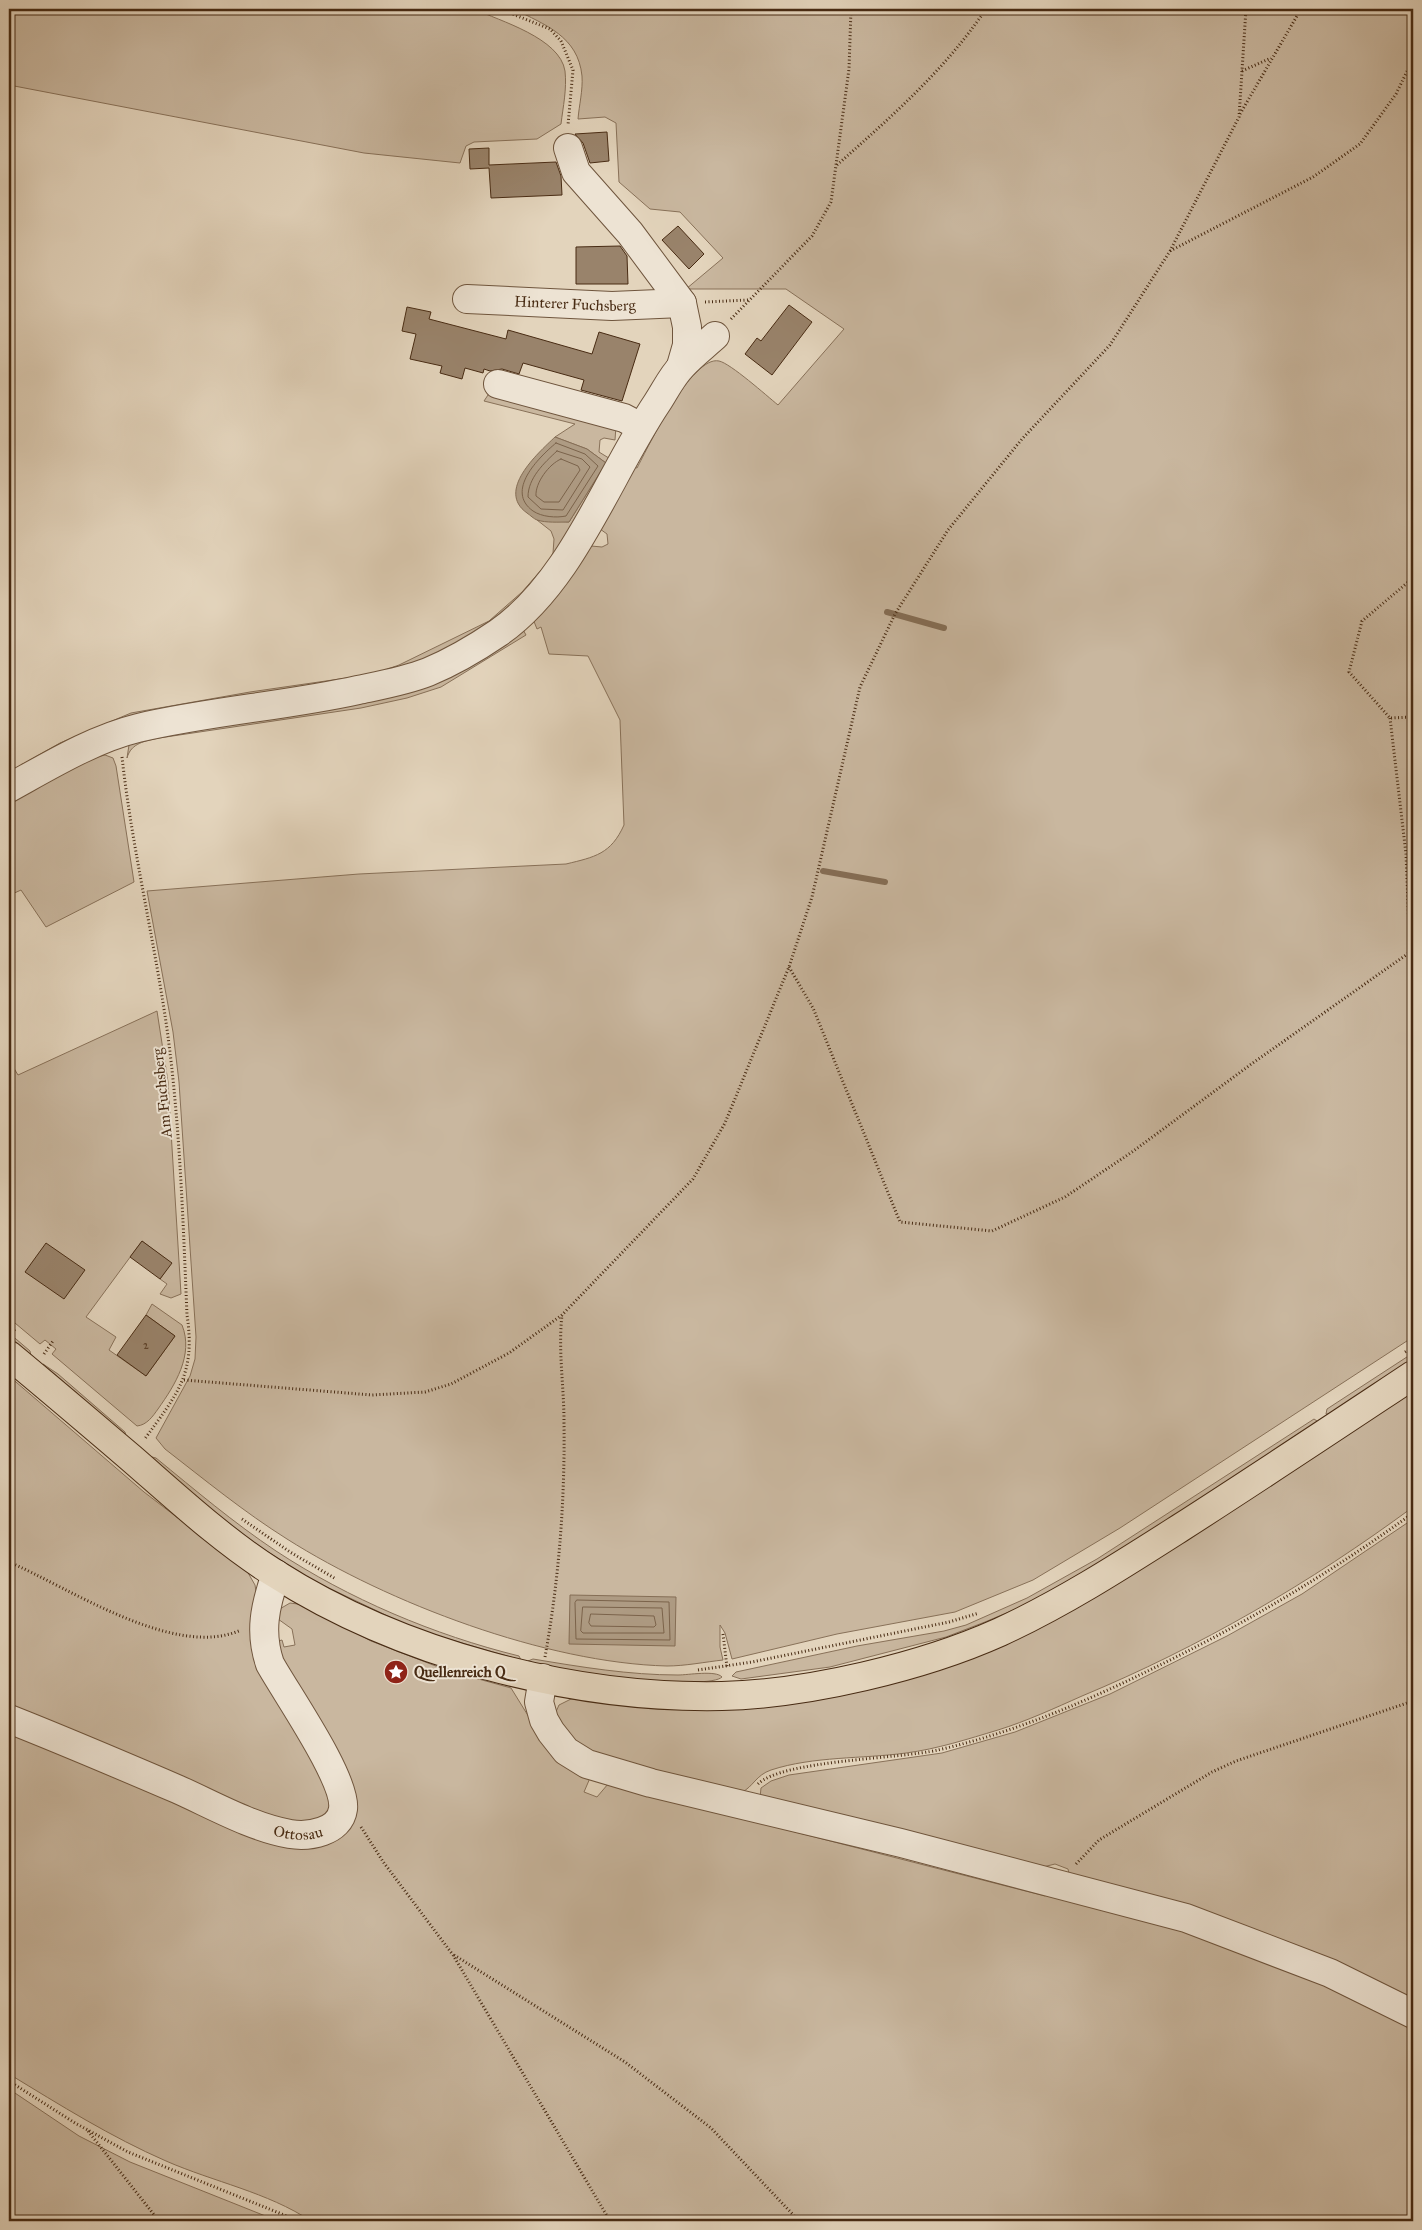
<svg xmlns="http://www.w3.org/2000/svg" width="1422" height="2230" viewBox="0 0 1422 2230" font-family="'IM FELL Great Primer',serif">
	<rect width="100%" height="100%" fill="#e3d4bc"/>
	<filter id="stains"><feTurbulence type="fractalNoise" baseFrequency=".004" numOctaves="4"/><feColorMatrix values="0 0 0 0 .2 0 0 0 0 .09 0 0 0 0 .02 0 0 0 .5 -.17"/></filter>
	<radialGradient id="worn" r=".72"><stop offset=".6" stop-color="#630" stop-opacity="0"/><stop offset="1" stop-color="#630" stop-opacity=".3"/></radialGradient>
	<g fill="#c9b79f" stroke="#887159">
		<path d="M9 9H474C500 21 560 38 565 71 567 89 563 107 561 124L537 139 474 142 466 146 460 163 364 153 9 85Z"/>
		<path d="M514 9H1413V1337L1120 1528 1033 1580 955 1612 837 1634 732 1659 725 1633 720 1625V1647L723 1660C705 1662 685 1666 667 1666 546 1663 388 1603 287 1539 244 1512 205 1480 165 1449L156 1438 190 1376 195 1359 196 1337 179 1082 173 1032 147 891 359 874 566 864C595 857 611 854 624 825L620 720 588 656 549 654 541 627 537 629 531 614 591 546 602 547 608 544 607 534 600 529 631 466 637 468C648 447 692 355 719 361 730 363 767 396 778 405L844 329 786 289H686L723 258 680 212 650 209 619 182 616 123 605 117 578 119C579 106 583 90 582 76 578 36 545 25 514 9Z"/>
		<polygon points="490,392 604,419 616,426 615,440 604,438 600,440 599,452 612,460 613,464 587,515 558,560 519,606 497,626 432,657 403,674 318,693 317,689 267,697 267,700 187,711 148,719 144,715 116,725 117,729 61,753 9,781 9,772 60,743 131,713 250,692 374,674 399,665 489,621 522,592 549,561 553,553 554,539 551,531 537,520 569,522 606,463 587,449 555,437 575,424 484,401"/>
		<path d="M521 626 526 635 441 687 407 698 361 708 159 738C145 741 131 743 127 758L129 745 134 738 280 714Z"/>
		<polygon points="105,755 113,758 116,766 134,882 46,927 21,890 10,895 9,893 9,801 33,787 97,757"/>
		<path d="M157 1011 168 1082 181 1294 171 1298 160 1294 167 1284 160 1279 171 1263 142 1241 86 1317 116 1337 109 1350 146 1376 175 1336 146 1315 152 1304 182 1325C194 1355 175 1385 158 1409 153 1416 147 1425 137 1426L52 1354 56 1349 45 1340 40 1344 9 1318V1060L18 1075Z"/>
		<polygon points="9,1333 30,1351 31,1356 9,1343"/>
		<polygon points="1413,1353 1413,1359 1331,1414 1326,1414 1327,1409"/>
		<polygon points="43,1364 58,1374 125,1432 126,1436"/>
		<path d="M9 1376 144 1492 247 1571 255 1585 257 1598 275 1642 282 1640 284 1647 295 1645 292 1629 278 1619V1610L290 1603 305 1605 371 1641 446 1670 511 1688 545 1743 590 1778 584 1792 597 1797 608 1784 1045 1896 1070 1878 1068 1869 1055 1864 1043 1867 760 1798 761 1788 771 1781 789 1775 942 1753 1015 1732 1110 1694 1227 1636 1302 1594 1413 1519V2221H311C267 2192 214 2182 166 2161 111 2137 60 2105 9 2074Z"/>
		<path d="M1413 1388V1507C1310 1583 1200 1647 1082 1696 1055 1708 1027 1721 998 1730 968 1739 937 1749 906 1753 862 1759 814 1756 771 1770 756 1775 753 1787 742 1792L723 1790 576 1747 555 1714 559 1705 571 1699 919 1673Z"/>
		<polygon points="1314,1419 1317,1421 1315,1424 1153,1530 1075,1578 1030,1603 985,1622 946,1637 830,1667 741,1679 732,1676 736,1672 857,1646 944,1631 966,1625 1027,1598 1097,1559"/>
		<path d="M148 1456 156 1458C195 1490 234 1523 276 1551 349 1599 434 1635 519 1656L521 1660 417 1630 312 1580 235 1531Z"/>
		<path d="M533 1659C581 1667 629 1675 678 1675 688 1675 716 1670 722 1677 709 1690 577 1675 554 1670 545 1668 537 1664 528 1661Z"/>
		<polygon points="9,2089 79,2136 130,2162 278,2221 9,2221"/>
	</g>
	<g fill="#ae9b83" stroke="#856e56">
		<path d="M555 437 587 449 606 463 569 522C559 522 546 523 537 520 534 519 530 515 527 513 496 491 537 454 555 437Z"/>
		<polygon points="570,1595 676,1597 675,1646 569,1644"/>
	</g>
	<g fill="none" stroke-linecap="round" stroke-linejoin="round">
		<g stroke="#7b634b" stroke-width="1">
			<path d="M556 443 585 454 598 466 566 516C556 518 542 517 533 511 505 491 538 458 556 443Z"/>
			<path d="M557 451 582 459 590 467 563 510 541 509 528 497C528 478 544 463 557 451Z"/>
			<path d="M561 459 578 466 580 470 559 502H544L536 496C535 483 549 464 561 459Z"/>
			<polygon points="577,1600 669,1602 670,1640 576,1639 575,1603"/>
			<polygon points="583,1607 662,1608 664,1633 583,1633 581,1631"/>
			<polygon points="591,1614 654,1616 656,1625 654,1627 591,1626 589,1623"/>
		</g>
		<g stroke="#856e56" stroke-width="6">
			<polyline points="887,612 944,628"/>
			<polyline points="823,871 885,882"/>
		</g>
	</g>
	<g fill="#99836b" stroke="#482b13">
		<polygon points="607,132 609,161 590,163 583,143 575,134"/>
		<polygon points="489,148 489,165 556,162 561,176 562,195 491,198 489,168 470,169 469,149"/>
		<polygon points="678,226 704,254 689,269 662,240"/>
		<polygon points="620,246 627,256 628,284 576,284 576,247"/>
		<polygon points="789,305 812,322 772,375 745,354 757,338 761,341"/>
		<polygon points="407,307 431,312 429,319 506,339 508,330 592,354 599,332 640,344 622,401 581,390 584,380 523,363 519,374 502,369 490,371 484,369 483,373 465,368 462,379 440,373 442,366 410,359 416,334 402,331"/>
		<polygon points="142,1241 172,1263 160,1279 130,1257"/>
		<polygon points="46,1243 85,1270 64,1299 25,1272"/>
		<polygon points="146,1315 175,1336 146,1376 117,1355"/>
	</g>
	<g fill="none" stroke-linecap="round" stroke-linejoin="round">
		<g stroke="#6f553d" stroke-width="30">
			<g id="minor">
				<polyline points="568,148 576,172 630,233 682,303 687,327 687,345 681,366"/>
				<path id="s1" d="M467 299 612 306 682 303"/>
				<polyline points="498,384 624,418 641,427"/>
				<path d="M9 788C49 766 93 739 138 728 210 711 286 706 358 690 382 685 405 681 428 672 452 662 476 648 498 633 572 582 608 476 657 403 665 391 672 376 682 366 692 355 704 346 715 336"/>
				<polyline points="543,1678 539,1702 544,1720 551,1732 566,1751 587,1764 651,1783 901,1843 1186,1918 1330,1973 1413,2014"/>
				<path id="s2" d="M9 1719C65 1741 121 1765 177 1789 213 1805 251 1827 290 1834 309 1837 340 1832 343 1809 347 1780 286 1693 270 1664 259 1632 265 1606 276 1574"/>
			</g>
		</g>
		<g stroke="#482b13" stroke-width="30">
			<path id="major" d="M9 1355C50 1389 90 1423 131 1458 177 1498 222 1540 274 1573 401 1654 571 1699 722 1696 808 1694 922 1667 1000 1632 1063 1603 1122 1565 1180 1528 1258 1478 1336 1426 1413 1375"/>
		</g>
		<g stroke="#482b13" stroke-width="3" stroke-dasharray="1 2.5" stroke-linecap="butt">
			<polyline points="500,9 550,29 561,41 573,70 568,125"/>
			<polyline points="1242,71 1271,58"/>
			<polyline points="1240,114 1301,9"/>
			<path d="M837 165C891 117 945 70 986 9"/>
			<polyline points="1170,251 1313,177 1360,144 1396,94 1413,59"/>
			<polyline points="705,302 748,300"/>
			<polyline points="731,319 812,236 831,202 849,69 851,9"/>
			<polyline points="1413,578 1362,621 1349,672 1390,718 1413,717"/>
			<polyline points="1390,718 1406,854 1410,952"/>
			<path d="M122 757C132 848 154 938 167 1029 180 1124 183 1220 187 1315 196 1375 177 1394 144 1440"/>
			<polyline points="789,967 813,1008 900,1222 992,1231 1065,1197 1132,1152 1250,1065 1413,950"/>
			<polyline points="9,1326 16,1332"/>
			<polyline points="1405,1352 1413,1347"/>
			<polyline points="44,1354 53,1341"/>
			<polyline points="184,1380 372,1395 425,1392 451,1384 509,1353 562,1315 693,1179 725,1123 789,967 812,897 860,687 895,614 948,530 1022,439 1110,345 1170,251 1239,117 1246,9"/>
			<polyline points="242,1519 290,1552 336,1579"/>
			<path d="M9 1562C70 1588 175 1660 241 1630"/>
			<polyline points="723,1634 727,1667"/>
			<path d="M545 1657C559 1579 565 1501 564 1422 564 1386 558 1351 562 1315"/>
			<polyline points="698,1670 752,1662 949,1622 979,1613"/>
			<path d="M758 1784C783 1760 898 1759 938 1750 1017 1732 1092 1699 1164 1663 1253 1619 1333 1571 1413 1513"/>
			<polyline points="361,1827 384,1863 453,1955 610,2221"/>
			<polyline points="1076,1864 1099,1840 1212,1772 1236,1761 1413,1701"/>
			<polyline points="454,1955 625,2062 711,2128 799,2221"/>
			<polyline points="9,2081 75,2123 128,2152 299,2221"/>
			<polyline points="88,2131 159,2221"/>
		</g>
		<use href="#minor" stroke="#ede3d3" stroke-width="28"/>
		<use href="#major" stroke="#e3d4bc" stroke-width="28"/>
	</g>
	<defs>
		<g id="sight-disc" transform="scale(1.25)"><circle r="9.5" fill="#8f2418" stroke="#ede3d3"/><path d="M0-6L1.8-2.2L6-1.7L2.9 1.2L3.7 5.4L0 3.3L-3.7 5.4L-2.9 1.2L-6-1.7L-1.8-2.2Z" fill="#fff"/></g>
	</defs>
	<g fill-rule="evenodd">
		<use href="#sight-disc" x="396" y="1672"/>
	</g>
	<g text-anchor="middle" dominant-baseline="central" stroke-width="4" stroke-linejoin="round" paint-order="stroke">
		<g font-size="12" fill="#5c4129">
			<text x="146" y="1345">2</text>
		</g>
		<g font-size="15" fill="#482b13" stroke="#ede3d3">
			<text stroke="none"><textPath href="#s1" startOffset="108">Hinterer Fuchsberg</textPath></text>
			<text transform="translate(162 1093) rotate(-96)">Am Fuchsberg</text>
			<text stroke="none"><textPath href="#s2" startOffset="312">Ottosau</textPath></text>
		</g>
		<g font-size="15" font-weight="bold" fill="#482b13" stroke="#ede3d3" text-anchor="start">
			<text x="414" y="1672">Quellenreich Q</text>
		</g>
	</g>
	<rect width="1422" height="2230" fill="none" stroke="#e3d4bc" stroke-width="30"/>
	<rect x="10" y="10" width="1402" height="2210" fill="none" stroke="#482b13" stroke-width="2.5"/>
	<rect x="15" y="15" width="1392" height="2200" fill="none" stroke="#482b13"/>
	<rect width="100%" height="100%" filter="url(#stains)"/>
	<rect width="100%" height="100%" fill="url(#worn)"/>
</svg>
